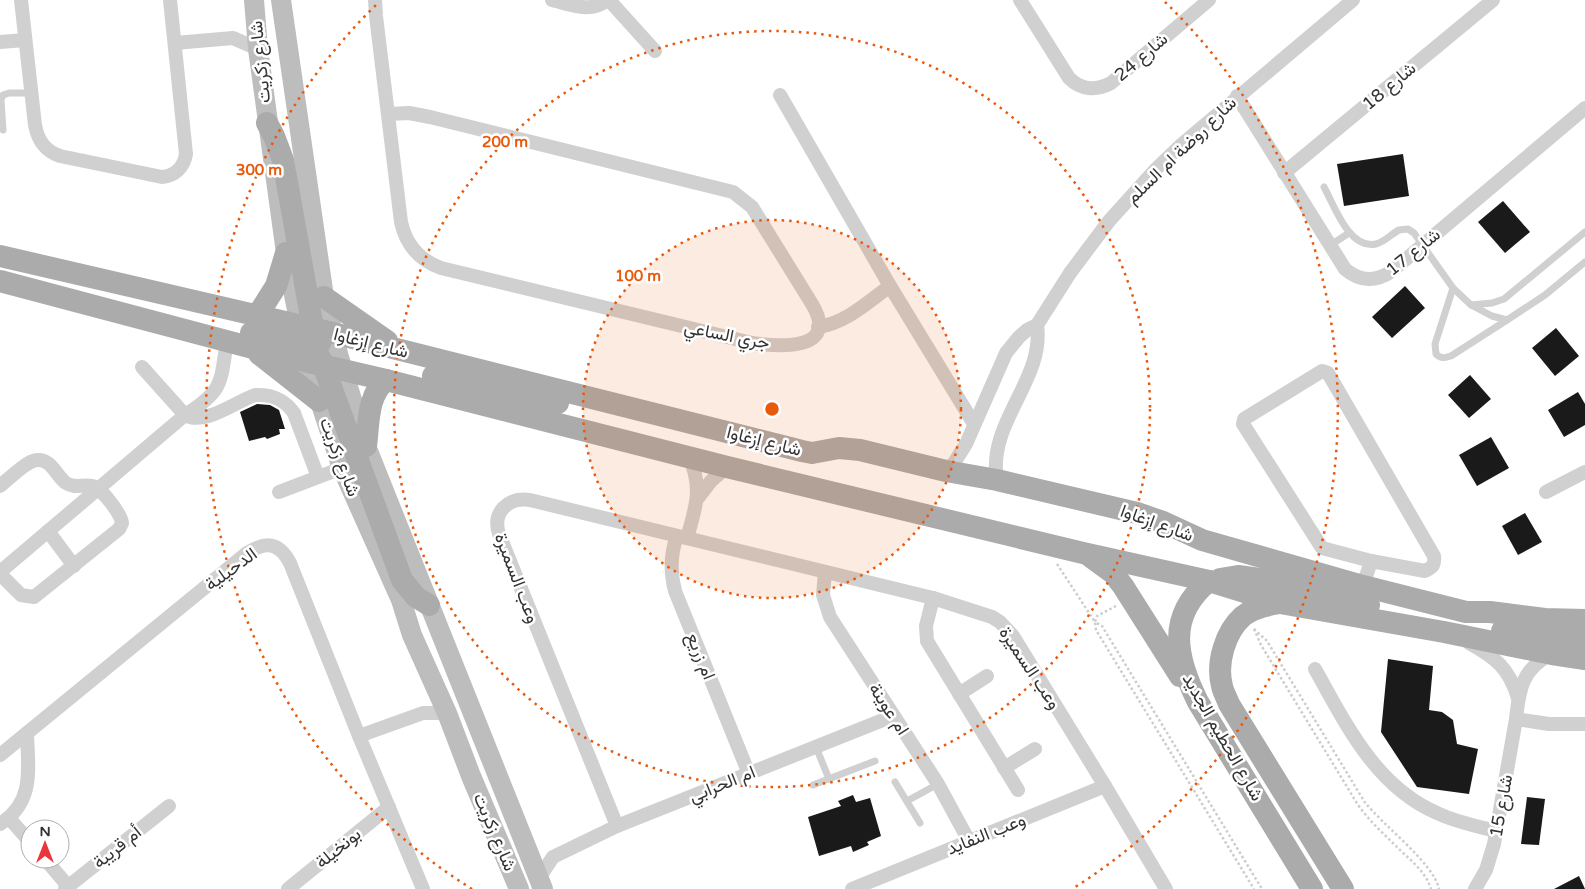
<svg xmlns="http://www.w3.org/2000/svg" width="1585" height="889" viewBox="0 0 1585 889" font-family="'Varela Round',Vazirmatn,sans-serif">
	<rect width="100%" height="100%" fill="#fff"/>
	<g fill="#1a1a1a">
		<polygon points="1403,154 1409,196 1344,206 1337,164"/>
		<polygon points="1503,201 1530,232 1505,253 1478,222"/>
		<polygon points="1405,286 1425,308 1392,338 1372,317"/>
		<polygon points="1556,328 1579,356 1555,376 1532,348"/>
		<polygon points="1470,375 1491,399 1469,418 1448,395"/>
		<polygon points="1578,392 1585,404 1585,425 1564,437 1548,410"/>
		<polygon points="257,404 270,405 279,410 285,429 279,429 280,434 267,439 265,437 249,441 240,412"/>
		<polygon points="1491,437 1509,468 1477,486 1459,455"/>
		<polygon points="1525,513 1542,542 1518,555 1502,526"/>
		<polygon points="1388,659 1433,666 1429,710 1442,712 1453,720 1457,744 1478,749 1469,794 1417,787 1381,732"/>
		<polygon points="853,795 856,802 870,798 881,836 867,842 869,845 853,852 851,846 819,856 808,817 841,806 838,801"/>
		<polygon points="1527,797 1545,799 1539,845 1521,844"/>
		<polygon points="1579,876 1585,889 1554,889"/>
	</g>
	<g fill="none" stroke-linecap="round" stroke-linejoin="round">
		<g stroke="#cdcdcd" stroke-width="2.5" stroke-dasharray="2.5 2.5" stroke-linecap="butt">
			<polyline points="1057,564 1095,622 1096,630 1254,889"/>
			<polyline points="1116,606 1097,616 1095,622 1102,626 1262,889"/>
			<path d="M1254 629 1267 641 1364 801C1383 826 1433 862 1439 889"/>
			<path d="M1254 629 1261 645 1358 805C1371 823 1387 837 1402 852 1414 863 1426 873 1431 889"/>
		</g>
		<g stroke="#d0d0d0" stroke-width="7">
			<polyline points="3,130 1,100 3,95 9,93 32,93"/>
			<path d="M1324 187C1334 205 1349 250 1376 244 1385 242 1391 234 1399 230L1408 229 1414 233 1453 288 1471 305 1492 303 1504 299 1585 232"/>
			<polyline points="1329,246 1349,233"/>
			<path d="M1453 288 1435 344 1436 354C1441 359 1445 358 1451 356L1507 320"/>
			<polyline points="1471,305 1492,316 1507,320 1545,295 1585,262"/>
			<polyline points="816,747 829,779"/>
			<polyline points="895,782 920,823"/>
			<polyline points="813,785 875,761"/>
			<polyline points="907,801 938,784"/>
		</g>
		<g stroke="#d0d0d0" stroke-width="14">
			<path d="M21 0 35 125C38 141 45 151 60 156L162 177C175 176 184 167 186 154L170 0"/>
			<path d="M375 0 376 16 401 222C406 245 419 260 441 268L752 343C780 347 840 351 812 304L752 207 733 192 430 117 409 113 388 114"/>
			<path d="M552 0C569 4 591 14 607 0"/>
			<polyline points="609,0 655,51"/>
			<path d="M1020 0 1069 78C1081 90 1096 91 1111 83L1209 0"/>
			<polyline points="0,42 25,40"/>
			<polyline points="175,43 233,38 258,49"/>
			<polyline points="780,95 890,286 974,424"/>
			<path d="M1237 96 1345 269C1360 282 1376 282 1392 271L1585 108"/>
			<polyline points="1284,173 1493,0"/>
			<path d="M818 327C846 323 868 302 890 286"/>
			<path d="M142 367 185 415C205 426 235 402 255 395 272 394 284 399 294 413L318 477"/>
			<path d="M1322 371 1328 373 1434 556C1435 565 1433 567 1425 571L1371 561 1322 548 1243 424 1244 419Z"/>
			<polyline points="946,471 954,463 966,444 1006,353 1019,337 1027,330 1037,325 1070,273 1109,221 1156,169 1181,145 1353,0"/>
			<path d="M997 480C987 422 1045 380 1037 325"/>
			<path d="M0 486C9 479 26 461 37 460 52 459 56 476 66 483 75 489 83 484 92 486 101 487 121 514 122 523L119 529 34 597 21 595 0 574"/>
			<polyline points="279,492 342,468"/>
			<polyline points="1546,492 1585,472"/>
			<polyline points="698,498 711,481 727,467"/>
			<polyline points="48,531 74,566"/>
			<path d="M677 536C670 555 670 572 675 591L749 774"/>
			<path d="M687 538C696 507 703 487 689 457"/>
			<path d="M0 572 185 415C224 390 220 384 227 341"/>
			<polyline points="825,572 823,595 830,617 938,784 969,841"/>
			<polyline points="1363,586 1371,561"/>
			<polyline points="933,598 926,626 927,641 1018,790"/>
			<path d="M1469 643C1495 657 1509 668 1518 698"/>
			<path d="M1315 669C1346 724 1375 786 1437 813 1456 822 1476 826 1496 831"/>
			<polyline points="959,694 987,676"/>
			<polyline points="1516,719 1549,724 1585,724"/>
			<path d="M27 733 247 553C266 541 279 542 290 563L359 736 423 889"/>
			<polyline points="359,736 423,713 447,713"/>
			<path d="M0 755 27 733C28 769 35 802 0 824"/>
			<polyline points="1004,768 1035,749"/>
			<polyline points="9,818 30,842"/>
			<path d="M617 826 499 534C492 512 508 497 530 500L933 598 992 617 1000 622 1013 636 1105 786 1166 889"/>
			<polyline points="45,859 68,886"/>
			<polyline points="539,878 553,857 617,826 893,716"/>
			<polyline points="65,889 169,806"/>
			<polyline points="288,889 389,807"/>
			<polyline points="852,889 1105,786"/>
			<path d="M1475 889 1486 870 1494 844 1516 719C1519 690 1522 668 1552 654"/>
		</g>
		<g stroke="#bdbdbd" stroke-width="20">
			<polyline points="254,0 258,49 286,253 307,362 342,468 401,600 412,635 447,713 471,776 519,889"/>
			<polyline points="281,0 324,297 338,354 366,446 543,889"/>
		</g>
		<g stroke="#ababab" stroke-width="22">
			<polyline points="267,123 274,136 283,160 313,328 318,342"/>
			<polyline points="0,256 333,333 802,451 812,453 839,448 860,450 946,471 997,480 1137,513 1163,522 1202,540 1363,586 1466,612 1490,612 1545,619 1585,620"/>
			<polyline points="0,281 287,357 386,380 727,467 1083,553 1209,581 1280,603 1444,632 1552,654 1585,659"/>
			<polyline points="324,297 387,341"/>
			<polyline points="257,316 276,286 286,253"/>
			<polyline points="299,325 313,344 322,362 402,580 416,597 429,605"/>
			<path d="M251 333C271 337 301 348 320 343"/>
			<polyline points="259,354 319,401"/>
			<polyline points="433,376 558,403"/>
			<path d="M366 446C369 424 367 395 386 380"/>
			<polyline points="1091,557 1113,573 1123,586 1180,676"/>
			<polyline points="1220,579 1238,576 1267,580 1369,605"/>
			<path d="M1209 581C1166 616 1176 658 1198 702L1312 889"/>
			<path d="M1280 603C1267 605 1253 608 1243 616 1225 632 1216 663 1222 686 1223 692 1227 698 1229 704L1343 889"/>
			<polyline points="1502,631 1585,639"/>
		</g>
	</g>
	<circle cx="772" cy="409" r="189" fill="#e8590c" fill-opacity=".12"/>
	<g fill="none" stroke="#e8590c" stroke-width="2.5" stroke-dasharray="2.5 5">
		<circle cx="772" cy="409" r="189"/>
		<circle cx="772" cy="409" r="378"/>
		<path d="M472 889A566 566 0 0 1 379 2M1165 2A566 566 0 0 1 1072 889"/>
	</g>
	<g text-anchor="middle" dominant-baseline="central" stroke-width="5" stroke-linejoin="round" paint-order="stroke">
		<g font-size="18" fill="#333" stroke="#fff">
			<text transform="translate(1141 57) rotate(-41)">شارع 24</text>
			<text transform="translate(260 62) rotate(-96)">شارع زكريت</text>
			<text transform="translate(1389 86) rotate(-40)">شارع 18</text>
			<text transform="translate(1181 150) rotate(-44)">شارع روضة ام السلم</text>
			<text transform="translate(1413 252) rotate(-39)">شارع 17</text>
			<text transform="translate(727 335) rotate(11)">جري الساعي</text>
			<text transform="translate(371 343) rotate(14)">شارع إزغاوا</text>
			<text transform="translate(764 441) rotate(14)">شارع إزغاوا</text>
			<text transform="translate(340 457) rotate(69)">شارع زكريت</text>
			<text transform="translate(1157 523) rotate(20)">شارع إزغاوا</text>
			<text transform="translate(231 569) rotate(-36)">الدحيلية</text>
			<text transform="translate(517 578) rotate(69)">وعب السميرة</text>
			<text transform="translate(701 656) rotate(68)">ام زريع</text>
			<text transform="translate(1030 668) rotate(56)">وعب السميرة</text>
			<text transform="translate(889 709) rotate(57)">ام عوينة</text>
			<text transform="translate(1223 737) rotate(60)">شارع الحطيم الجديد</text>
			<text transform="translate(722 784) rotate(-22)">ام الحرابي</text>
			<text transform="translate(1501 806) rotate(-80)">شارع 15</text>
			<text transform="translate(495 832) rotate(67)">شارع زكريت</text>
			<text transform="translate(986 834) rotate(-22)">وعب النفايد</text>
			<text transform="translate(117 847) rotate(-39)">أم قريبة</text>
			<text transform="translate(338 848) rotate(-39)">بونخيلة</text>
		</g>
	</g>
	<circle cx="772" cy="409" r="8" fill="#e8590c" stroke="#fff" stroke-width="2.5"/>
	<g font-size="15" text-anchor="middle" font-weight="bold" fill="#e8590c" stroke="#fff" stroke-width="5" stroke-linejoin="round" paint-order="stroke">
		<text x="505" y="147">200 m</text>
		<text x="259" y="175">300 m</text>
		<text x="638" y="281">100 m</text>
	</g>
	<g transform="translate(45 844)"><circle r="24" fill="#ffffff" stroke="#adadad"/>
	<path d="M0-4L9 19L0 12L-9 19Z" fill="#e9353e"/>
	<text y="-8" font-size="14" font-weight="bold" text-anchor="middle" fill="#333333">N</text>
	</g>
</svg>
